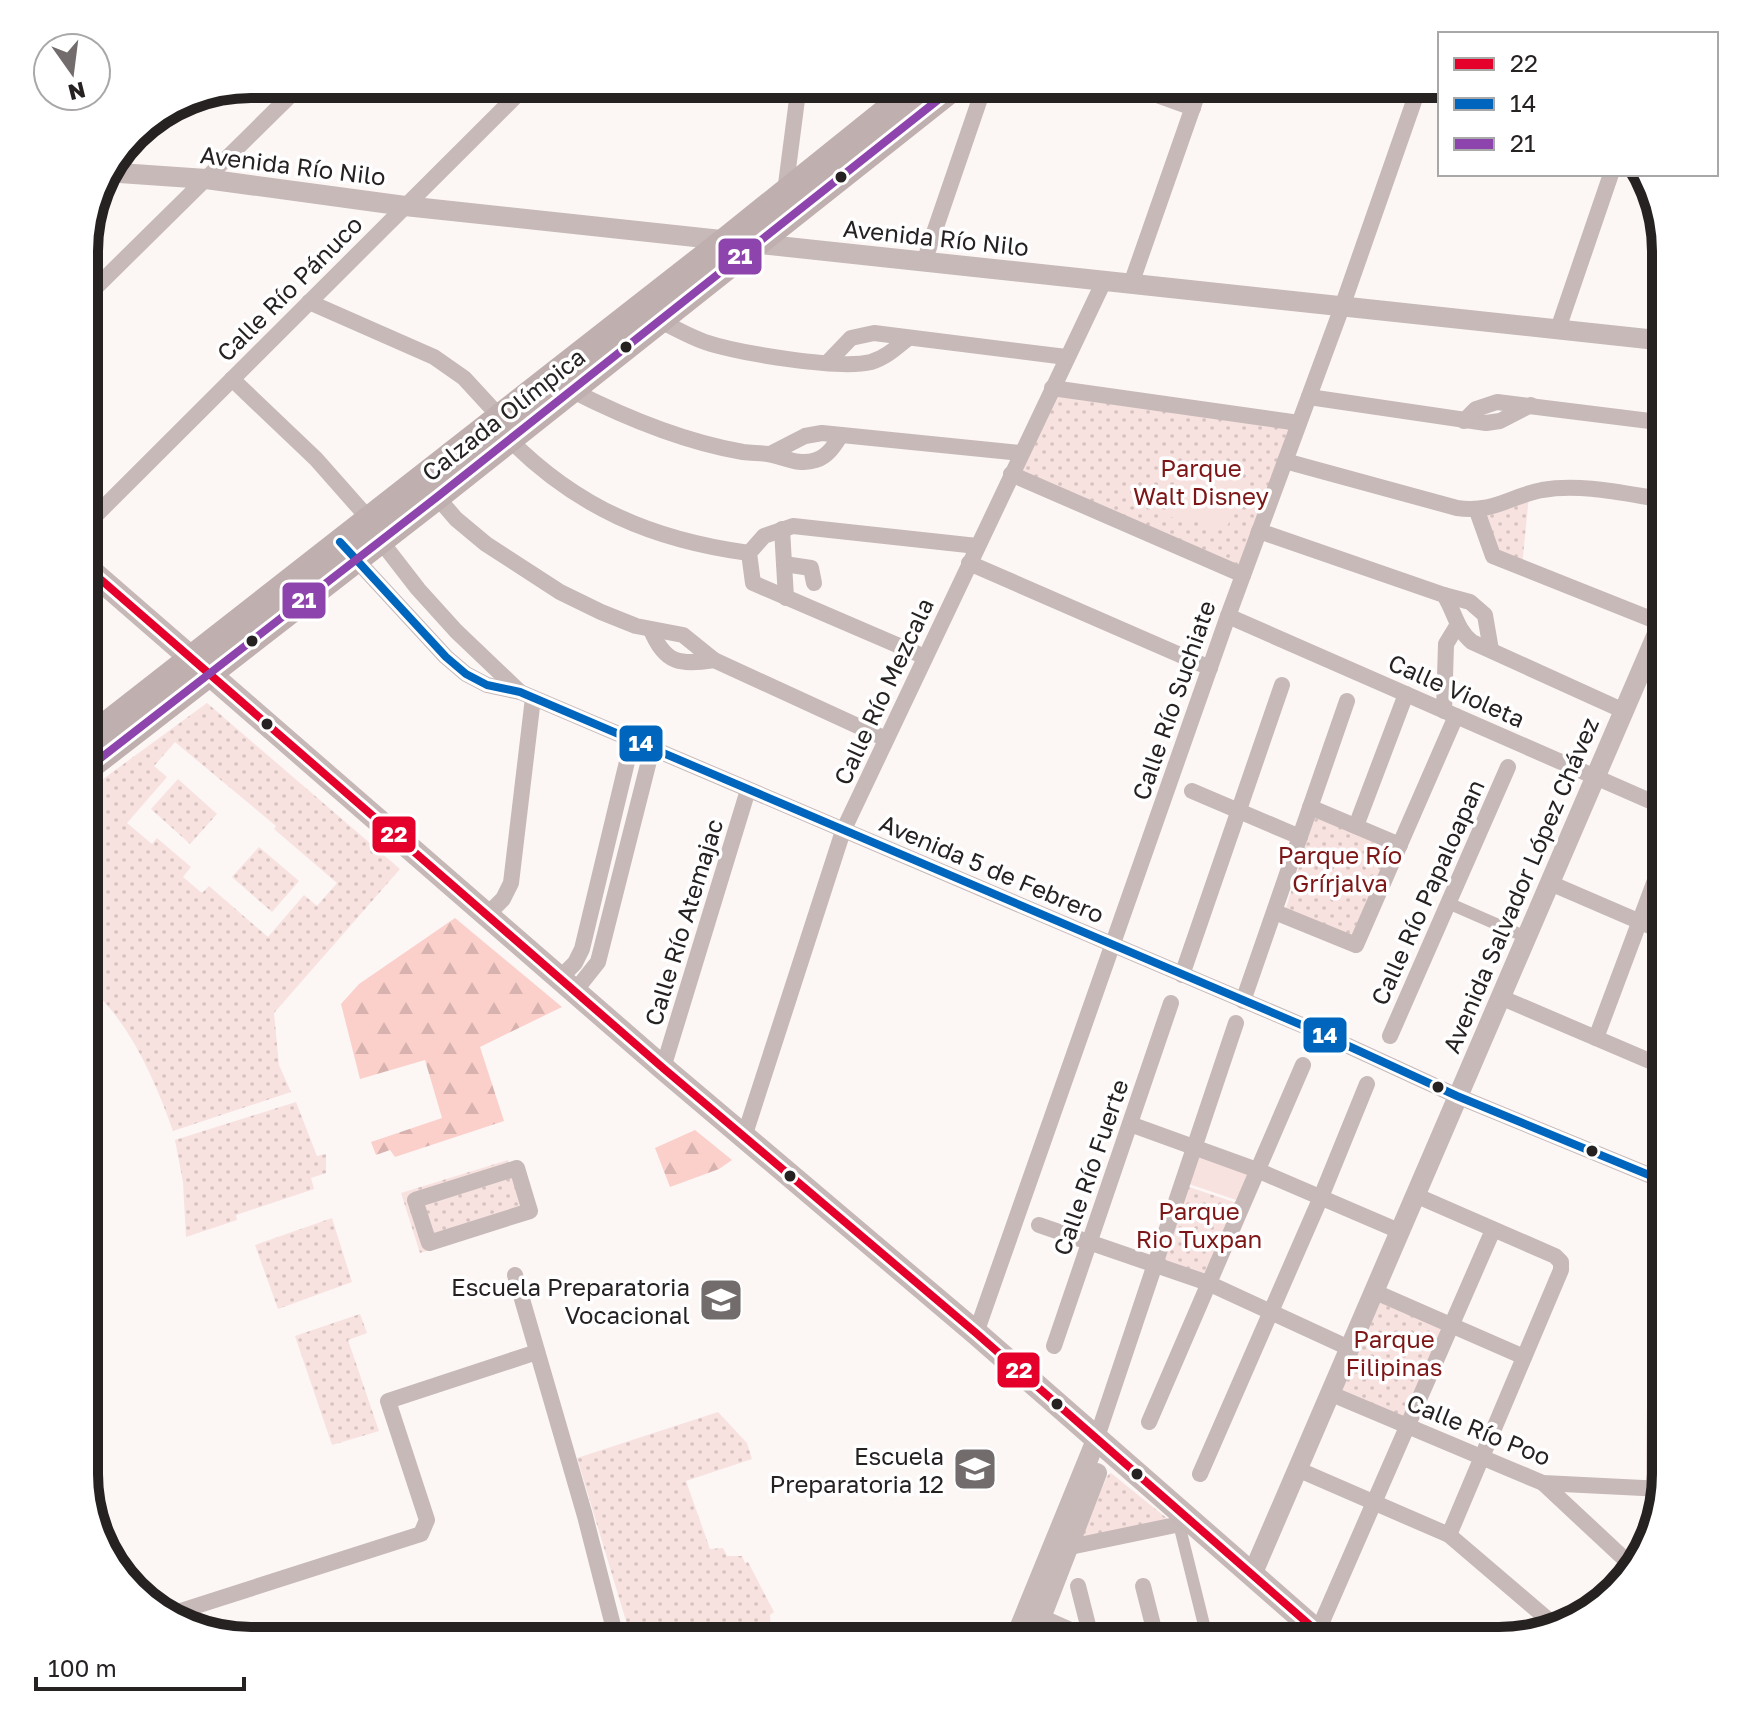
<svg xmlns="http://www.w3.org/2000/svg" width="1750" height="1725" viewBox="0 0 1750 1725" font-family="'Golos Text',sans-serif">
	<defs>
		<pattern id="grass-dots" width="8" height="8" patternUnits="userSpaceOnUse" patternTransform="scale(2)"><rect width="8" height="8" fill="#f8e2e0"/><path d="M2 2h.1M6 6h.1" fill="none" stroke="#d5c2c0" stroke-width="1.8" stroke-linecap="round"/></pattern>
		<pattern id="forest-firs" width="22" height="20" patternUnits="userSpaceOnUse" patternTransform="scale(2)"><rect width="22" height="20" fill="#fbd0cb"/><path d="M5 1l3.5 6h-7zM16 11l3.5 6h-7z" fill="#d7b2ae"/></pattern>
	</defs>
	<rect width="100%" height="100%" fill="#fcf6f5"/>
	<g fill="url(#grass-dots)" fill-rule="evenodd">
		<polygon points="1052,388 1299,423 1243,575 1011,474"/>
		<polygon points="1529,496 1522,566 1494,555 1478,512"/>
		<path d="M207 703 400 869 274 1013 279 1065 291 1092 173 1131C155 1080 128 1017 84 983V793ZM175 742 276 826 274 829 337 883 317 906 304 895 268 937 209 886 202 893 183 877 191 867 157 838 152 844 127 823 167 777 154 766Z"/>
		<polygon points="178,779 217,814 190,844 151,809"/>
		<polygon points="1316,812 1393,846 1353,937 1286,908"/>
		<polygon points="259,847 299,881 272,912 232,877"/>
		<polygon points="296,1102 317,1156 326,1154 326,1173 311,1178 314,1189 236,1215 237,1220 186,1237 183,1182 175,1140"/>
		<polygon points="508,1160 526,1220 420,1253 401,1193"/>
		<polygon points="1183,1185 1237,1203 1206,1277 1158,1262"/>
		<polygon points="332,1218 352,1282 278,1309 255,1245"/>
		<polygon points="1373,1291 1451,1325 1407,1427 1329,1393"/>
		<polygon points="360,1314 367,1333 348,1340 379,1431 332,1445 295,1336"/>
		<polygon points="718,1412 747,1443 752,1459 686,1481 710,1549 723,1548 727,1556 742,1556 745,1563 748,1562 774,1612 770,1615 771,1641 632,1641 577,1458"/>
		<polygon points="1111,1473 1169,1520 1077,1542 1108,1475"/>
	</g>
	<g fill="url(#forest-firs)">
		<polygon points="455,918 562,1007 480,1047 504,1121 395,1157 390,1150 376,1155 371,1142 442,1118 425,1060 360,1079 341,1004 359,984"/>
		<polygon points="695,1130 732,1160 719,1169 670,1187 655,1148"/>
	</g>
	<g fill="#f8e2e0">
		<polygon points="1219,469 1246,480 1225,532 1198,521"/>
		<polygon points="1181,470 1208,480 1192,524 1165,515"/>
		<path d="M84 1136C102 1194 107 1244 84 1302Z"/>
		<polygon points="1199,1151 1253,1171 1239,1201 1189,1184"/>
	</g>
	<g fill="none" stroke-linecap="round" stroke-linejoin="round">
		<g stroke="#c6b9b8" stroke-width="12">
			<polyline points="1448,903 1526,937"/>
			<polyline points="1179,1524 1208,1641"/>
		</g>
		<g stroke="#c6b9b8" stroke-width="16">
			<polyline points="1132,86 1193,108"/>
			<polyline points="785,192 799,84"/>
			<polyline points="924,262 985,84"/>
			<polyline points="1131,284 1201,84"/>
			<polyline points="84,299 302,84"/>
			<polyline points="309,302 434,357 464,378 499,416"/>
			<path d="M660 321C675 328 690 337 705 342 738 353 839 370 871 362 885 358 896 348 907 339"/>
			<polyline points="1558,329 1611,174"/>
			<polyline points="828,362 851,338 874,333 1066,357"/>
			<polyline points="232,379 316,459 369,519 380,540 418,589 456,631 520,692"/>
			<polyline points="1052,388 1299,423"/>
			<path d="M571 390C624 417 684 442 743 452 752 453 760 453 768 454 785 457 798 466 816 460 828 456 834 446 841 435"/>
			<polyline points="1309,397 1486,423 1500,421 1531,405"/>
			<polyline points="1464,421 1476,409 1497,402 1666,423"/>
			<path d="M508 438C577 508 653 540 749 553"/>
			<polyline points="770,454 805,436 822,433 1021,453"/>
			<path d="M1285 461 1457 508C1494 513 1508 497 1542 490 1582 483 1626 494 1666 500"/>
			<polyline points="1011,474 1243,575"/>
			<polyline points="437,497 456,519 486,544 560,592 601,612 636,626 683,635 714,660 886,739"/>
			<polyline points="1477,511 1493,556 1666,625"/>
			<polyline points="84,527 528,84"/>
			<polyline points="782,529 786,598"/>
			<path d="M1259 531 1444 595C1455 612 1456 629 1472 642L1624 711"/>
			<polyline points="351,554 446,657 466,674 487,685 520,692 1318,1032 1457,1096 1666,1182"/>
			<polyline points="969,563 1210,668"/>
			<polyline points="784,564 811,568 814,583"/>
			<polyline points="1444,595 1470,602 1485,615 1491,650"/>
			<polyline points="1228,616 1666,808"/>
			<path d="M651 630C665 664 680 665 714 660"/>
			<polyline points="925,657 753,583 749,553 764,536 793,526 977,546"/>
			<polyline points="1444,711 1446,644 1457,626"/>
			<polyline points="1192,791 1300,837"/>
			<polyline points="1310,807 1400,845"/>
			<polyline points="1356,826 1406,694"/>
			<polyline points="1550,883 1666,933"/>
			<polyline points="1275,912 1356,945 1456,716"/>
			<polyline points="487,915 503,899 511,883 533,698"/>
			<polyline points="1182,975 1282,685"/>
			<polyline points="560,978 575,963 582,949 632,741"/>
			<polyline points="575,991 598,962 652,749"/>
			<polyline points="1500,997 1666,1068"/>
			<polyline points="1243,1001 1347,701"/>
			<polyline points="1390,1036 1508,767"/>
			<polyline points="1596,1038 1666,851"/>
			<polyline points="663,1068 748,790"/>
			<polyline points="1130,1124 1257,1170 1399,1231"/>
			<polyline points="744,1137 843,831 1104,281"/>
			<polygon points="517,1168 530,1211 429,1243 415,1200"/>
			<polyline points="1415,1195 1555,1256 1561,1262 1561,1270 1449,1535"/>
			<polyline points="1039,1225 1208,1283 1349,1348"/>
			<polyline points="515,1275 585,1516 617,1641"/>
			<polyline points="1373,1291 1524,1357"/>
			<polyline points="976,1333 1228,616 1342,307 1420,84"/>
			<polyline points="1054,1346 1171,1003"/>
			<polyline points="1329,1393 1543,1483 1663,1489"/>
			<polyline points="1149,1422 1303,1065"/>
			<polyline points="1096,1440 1236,1023"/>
			<polyline points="1297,1469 1449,1535 1559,1629"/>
			<polyline points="1200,1474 1321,1197 1367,1084"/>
			<polyline points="1543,1483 1633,1567"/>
			<polyline points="1654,1533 1657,1147 1666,1113"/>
			<polyline points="1059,1544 1070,1547 1190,1522"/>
			<polyline points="1078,1586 1092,1641"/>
			<polyline points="1143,1586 1157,1641"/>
			<polyline points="1030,1612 1091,1639"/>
			<polyline points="168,1615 421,1534 427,1520 388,1401 537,1352"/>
			<polyline points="1319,1634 1324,1617 1493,1230"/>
		</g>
		<g stroke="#c6b9b8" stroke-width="20">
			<polyline points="105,172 206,179 405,206 1666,341"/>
			<polyline points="1252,1575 1666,613"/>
			<polyline points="1014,1641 1096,1440"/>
			<polyline points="1032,1641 1097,1473"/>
		</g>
		<polyline stroke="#c5b8b6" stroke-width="24" points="84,565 663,1068 976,1333 1328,1641"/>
		<g stroke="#bfb0af" stroke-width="26">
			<polyline points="84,742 727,239 920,84"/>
			<polyline points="84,771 437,497 958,84"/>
		</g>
		<g stroke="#fff" stroke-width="14">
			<polyline id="bus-1" points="84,565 663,1068 976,1333 1328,1641"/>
		</g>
		<g stroke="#fff" stroke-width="14">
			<polyline id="bus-2" points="340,542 446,657 466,674 487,685 520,692 1318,1032 1457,1096 1666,1182"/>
		</g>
		<g stroke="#fff" stroke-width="14">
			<polyline id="bus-3" points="84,771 437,497 958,84"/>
		</g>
		<use href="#bus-1" stroke="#e4002b" stroke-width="8"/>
		<use href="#bus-2" stroke="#0065bd" stroke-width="8"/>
		<use href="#bus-3" stroke="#8e44ad" stroke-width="8"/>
	</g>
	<defs>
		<g id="university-square" transform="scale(2.3)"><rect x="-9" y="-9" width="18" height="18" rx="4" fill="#726c6c" stroke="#fff"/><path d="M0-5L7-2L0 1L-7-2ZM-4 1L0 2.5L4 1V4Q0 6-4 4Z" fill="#fff"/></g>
	</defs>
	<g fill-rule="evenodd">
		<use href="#university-square" x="721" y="1300"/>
		<use href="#university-square" x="975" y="1469"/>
	</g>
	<g fill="#272222" stroke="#fff" stroke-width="3">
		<circle cx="841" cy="177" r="7"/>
		<circle cx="626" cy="347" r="7"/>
		<circle cx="252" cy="641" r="7"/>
		<circle cx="267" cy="724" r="7"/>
		<circle cx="1438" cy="1087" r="7"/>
		<circle cx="1592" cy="1151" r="7"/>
		<circle cx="790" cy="1176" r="7"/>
		<circle cx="1057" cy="1404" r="7"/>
		<circle cx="1137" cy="1474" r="7"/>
	</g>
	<g text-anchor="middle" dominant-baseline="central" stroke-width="7" stroke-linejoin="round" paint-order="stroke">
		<g font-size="24" fill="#272222" stroke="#fff">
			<text transform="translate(293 165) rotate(7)">Avenida Río Nilo</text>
			<text transform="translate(936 237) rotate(6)">Avenida Río Nilo</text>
			<text transform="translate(289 288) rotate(-45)">Calle Río Pánuco</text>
			<text transform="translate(503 414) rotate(-38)">Calzada Olímpica</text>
			<text transform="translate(1457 690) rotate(24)">Calle Violeta</text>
			<text transform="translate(883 691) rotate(-65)">Calle Río Mezcala</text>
			<text transform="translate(1173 700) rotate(-71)">Calle Río Suchiate</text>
			<text transform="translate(992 868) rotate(23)">Avenida 5 de Febrero</text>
			<text transform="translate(1520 885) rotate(-67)">Avenida Salvador López Chávez</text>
			<text transform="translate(1427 892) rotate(-66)">Calle Río Papaloapan</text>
			<text transform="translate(683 922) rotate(-73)">Calle Río Atemajac</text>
			<text transform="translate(1090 1167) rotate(-71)">Calle Río Fuerte</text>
			<text transform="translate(1479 1429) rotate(22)">Calle Río Poo</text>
		</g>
		<g font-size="24" fill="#7d1617" stroke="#fff">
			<text x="1201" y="467">Parque<tspan x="1201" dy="28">Walt Disney</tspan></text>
			<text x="1340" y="854">Parque Río<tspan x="1340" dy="28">Grírjalva</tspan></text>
			<text x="1199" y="1210">Parque<tspan x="1199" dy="28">Rio Tuxpan</tspan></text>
			<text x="1394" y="1338">Parque<tspan x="1394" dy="28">Filipinas</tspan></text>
		</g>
		<g font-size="24" fill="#272222" stroke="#fff" text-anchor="end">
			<text x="690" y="1286">Escuela Preparatoria<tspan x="690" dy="28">Vocacional</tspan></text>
			<text x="944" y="1455">Escuela<tspan x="944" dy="28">Preparatoria 12</tspan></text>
		</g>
	</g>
	<path d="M0 0H1750V1725H0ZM251 98H1499A153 153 0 0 1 1652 251V1474A153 153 0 0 1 1499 1627H251A153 153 0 0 1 98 1474V251A153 153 0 0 1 251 98Z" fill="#fff" fill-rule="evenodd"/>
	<path fill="none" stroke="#272222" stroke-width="10" d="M251 98H1499A153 153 0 0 1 1652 251V1474A153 153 0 0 1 1499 1627H251A153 153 0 0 1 98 1474V251A153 153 0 0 1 251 98Z"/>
	<g stroke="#fff" stroke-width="3">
		<rect x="717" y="237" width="46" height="39" rx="8" fill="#8e44ad"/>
		<rect x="281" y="581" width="46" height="39" rx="8" fill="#8e44ad"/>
		<rect x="618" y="724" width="46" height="39" rx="8" fill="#0065bd"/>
		<rect x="371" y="815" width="46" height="39" rx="8" fill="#e4002b"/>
		<rect x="1302" y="1016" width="46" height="38" rx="8" fill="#0065bd"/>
		<rect x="996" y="1351" width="45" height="38" rx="8" fill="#e4002b"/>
	</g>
	<g font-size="22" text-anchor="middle" font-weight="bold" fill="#fff">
		<text x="740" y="264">21</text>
		<text x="304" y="608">21</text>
		<text x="641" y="751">14</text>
		<text x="394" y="842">22</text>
		<text x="1325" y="1043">14</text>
		<text x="1019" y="1378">22</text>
	</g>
	<rect x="1438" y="32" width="280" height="144" fill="#ffffff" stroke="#a9a7a7" stroke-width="2"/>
	<rect x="1454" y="58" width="40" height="12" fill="#e4002b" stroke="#a9a7a7" stroke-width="2"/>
	<text x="1510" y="72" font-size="24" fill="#272222">22</text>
	<rect x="1454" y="98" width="40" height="12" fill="#0065bd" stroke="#a9a7a7" stroke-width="2"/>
	<text x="1510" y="112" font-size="24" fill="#272222">14</text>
	<rect x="1454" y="138" width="40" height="12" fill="#8e44ad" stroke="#a9a7a7" stroke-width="2"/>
	<text x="1510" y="152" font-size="24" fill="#272222">21</text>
	<g transform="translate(72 72) rotate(166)"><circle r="38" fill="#ffffff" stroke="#a9a7a7" stroke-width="2"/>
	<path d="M0-6L14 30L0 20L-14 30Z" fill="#726c6c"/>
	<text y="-12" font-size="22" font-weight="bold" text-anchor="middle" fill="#272222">N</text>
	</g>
	<path d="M36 1677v12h208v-12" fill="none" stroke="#272222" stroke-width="4"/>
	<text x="48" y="1677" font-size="24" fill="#272222" stroke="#ffffff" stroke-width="6" paint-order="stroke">100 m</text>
</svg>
